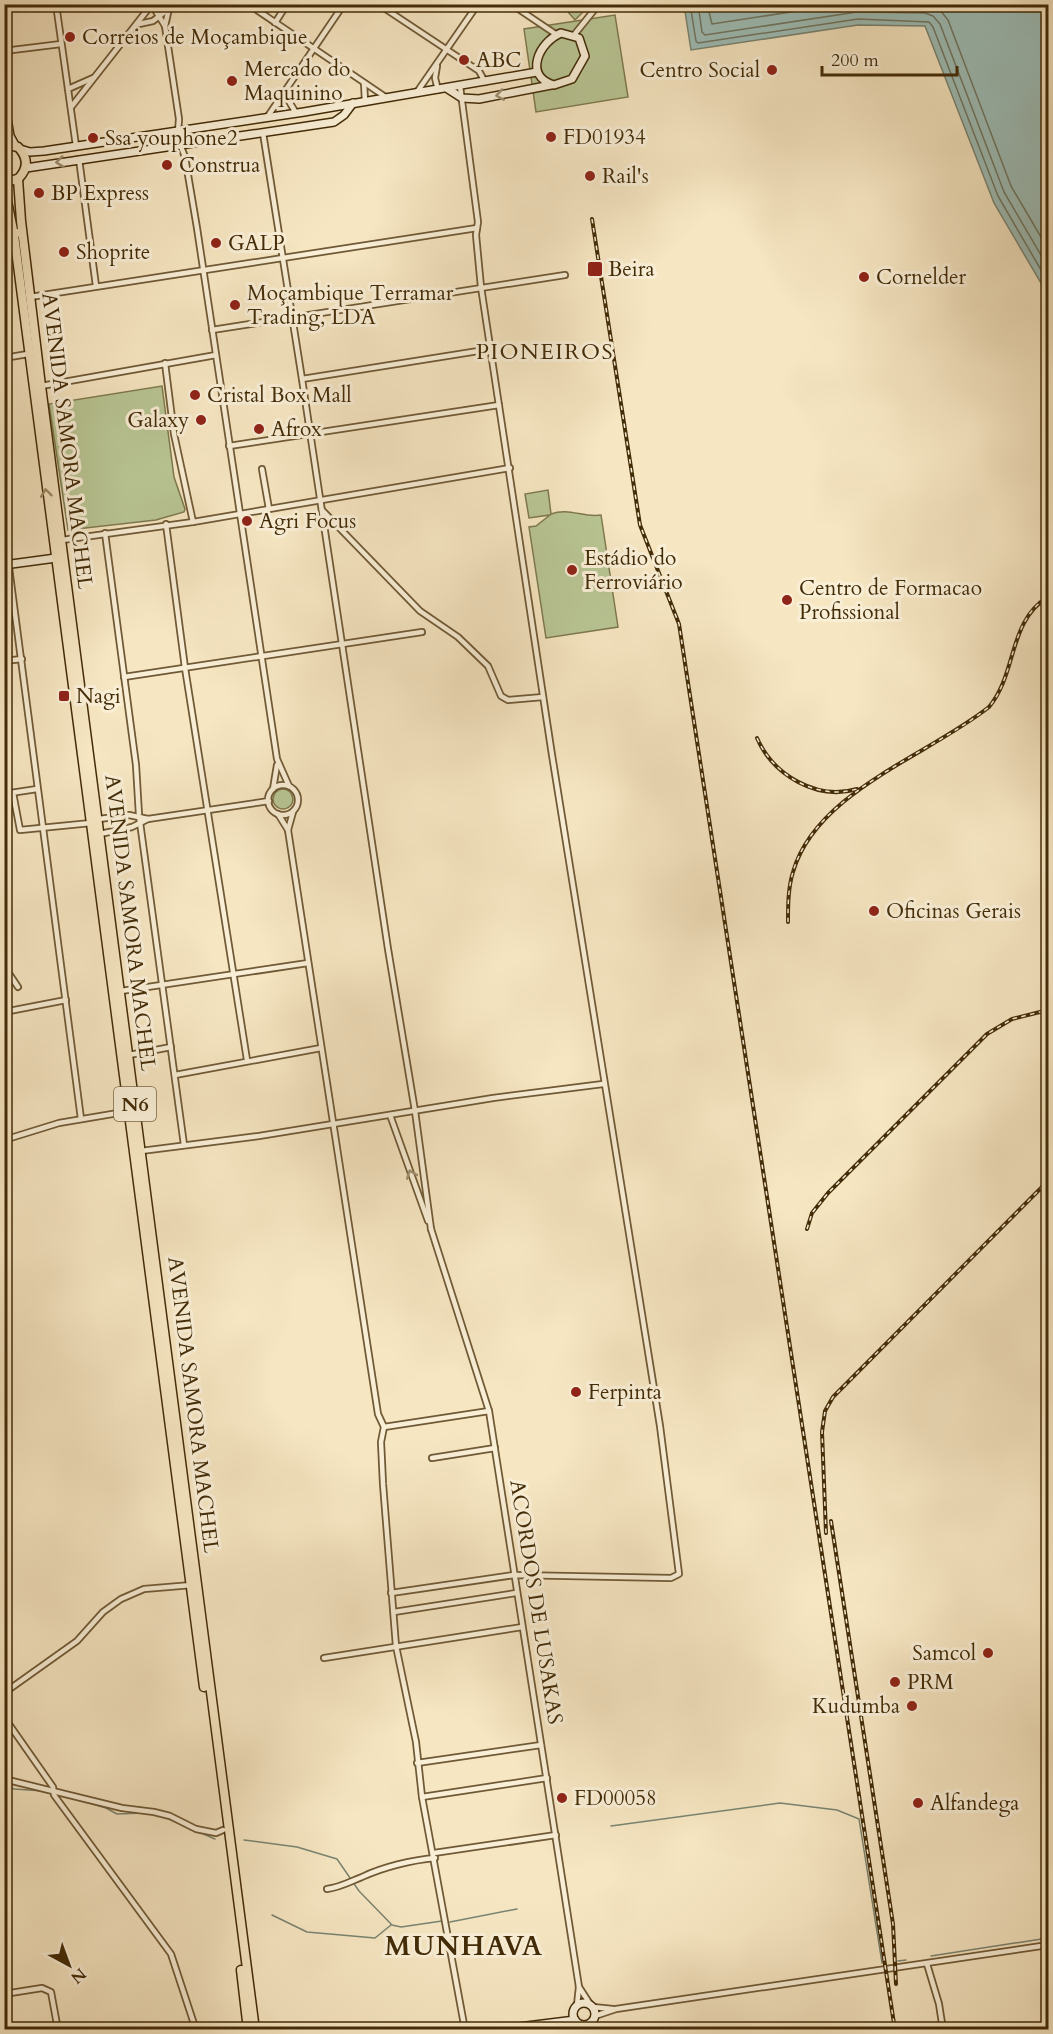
<svg xmlns="http://www.w3.org/2000/svg" width="1053" height="2034" viewBox="0 0 1053 2034" font-family="Cardo,serif">
	<rect width="100%" height="100%" fill="#f6e6c2"/>
	<filter id="stains"><feTurbulence type="fractalNoise" baseFrequency=".00333" numOctaves="4"/><feColorMatrix values="0 0 0 0 .2 0 0 0 0 .09 0 0 0 0 .02 0 0 0 .5 -.17"/></filter>
	<radialGradient id="worn" r=".72"><stop offset=".6" stop-color="#630" stop-opacity="0"/><stop offset="1" stop-color="#630" stop-opacity=".3"/></radialGradient>
	<g fill="#b9c695" stroke="#7e794e" stroke-width="1.5">
		<polygon points="562,5 590,5 575,20"/>
		<polygon points="615,15 628,97 536,112 524,29"/>
		<polygon points="162,386 174,477 185,509 184,512 156,520 68,530 49,404"/>
		<path d="M548 490 551 514C569 507 583 518 601 515L618 627 546 638 529 527 536 526 550 515 529 518 525 494Z"/>
		<circle cx="283" cy="799" r="10"/>
	</g>
	<polygon fill="#9dbeb8" stroke="#798472" stroke-width="1.5" points="684,5 1048,5 1048,295 994,203 925,26 858,25 691,50"/>
	<g fill="none" stroke-linecap="round" stroke-linejoin="round">
		<g stroke="#707560" stroke-width="1.5">
			<polyline points="690,4 696,41 698,43 858,19 929,22 933,27 998,196 1048,282"/>
			<polyline points="698,4 702,32 705,35 857,12 925,13 933,16 940,24 1004,192 1048,267"/>
			<polyline points="707,4 712,24 843,4"/>
			<polyline points="930,4 940,10 948,20 1011,186 1048,249"/>
		</g>
		<g stroke="#798472" stroke-width="1.5">
			<polyline points="4,1785 14,1789 44,1791"/>
			<polyline points="69,1797 106,1808 117,1814 144,1813"/>
			<polyline points="164,1817 215,1839"/>
			<polyline points="611,1826 780,1803 837,1810 859,1819 882,1963"/>
			<polyline points="244,1840 297,1847 337,1859 359,1891 392,1925 401,1927 442,1921"/>
			<polyline points="272,1915 307,1932 375,1938 391,1925"/>
			<polyline points="450,1922 517,1909"/>
			<polyline points="931,1956 1048,1938"/>
			<polyline points="898,1961 906,1960"/>
		</g>
		<g stroke="#705a36" stroke-width="8">
			<g id="street">
				<polyline points="56,4 76,146"/>
				<polyline points="170,4 165,26 179,119 178,132"/>
				<polyline points="248,4 387,98"/>
				<polyline points="378,4 479,71 485,82"/>
				<polyline points="511,4 557,35"/>
				<polyline points="152,5 165,26"/>
				<polyline points="275,23 287,4"/>
				<polyline points="139,24 153,21 167,10"/>
				<polyline points="574,35 599,4"/>
				<polyline points="4,51 61,44"/>
				<polyline points="437,66 435,78 438,90"/>
				<polyline points="364,83 365,101"/>
				<polyline points="68,89 93,78"/>
				<polyline points="417,92 478,4"/>
				<polyline points="284,93 296,113"/>
				<polyline points="72,106 152,4"/>
				<polyline points="268,116 344,4"/>
				<polyline points="263,133 302,379"/>
				<polyline points="180,144 185,157 197,228 277,759 289,786"/>
				<polyline points="79,159 96,286"/>
				<polyline points="30,297 477,228"/>
				<polyline points="212,330 565,275"/>
				<polyline points="4,358 28,354"/>
				<polyline points="165,363 174,434 193,522"/>
				<polyline points="41,386 216,355"/>
				<polyline points="229,446 499,405"/>
				<polyline points="262,469 269,509"/>
				<polyline points="322,510 420,611 458,637 488,666 501,696 508,700 543,697"/>
				<polyline points="166,524 185,668 247,1060"/>
				<polyline points="4,529 81,1119"/>
				<polyline points="105,533 136,765 139,815 184,1145"/>
				<polyline points="62,540 193,522 510,468"/>
				<polyline points="4,661 22,659"/>
				<polyline points="124,677 422,632"/>
				<circle cx="283" cy="800" r="15"/>
				<polyline points="273,789 277,765"/>
				<polyline points="13,793 20,830 91,823"/>
				<polyline points="4,794 37,789"/>
				<polyline points="278,814 288,830 378,1414 384,1427 381,1442 383,1484 396,1646 416,1742 422,1797 465,2030"/>
				<polyline points="99,819 129,815 148,819"/>
				<polyline points="288,830 293,812"/>
				<polyline points="100,834 132,827 148,819 269,801"/>
				<polyline points="4,966 18,987"/>
				<polyline points="121,991 308,963"/>
				<polyline points="4,1012 66,1000"/>
				<polyline points="129,1055 171,1047"/>
				<polyline points="175,1075 321,1048"/>
				<polyline points="390,1115 428,1221"/>
				<polyline points="4,1140 59,1123 130,1111"/>
				<polyline points="141,1151 259,1136 493,1098 603,1084"/>
				<polyline points="431,1229 415,1111 388,949 302,379 491,349"/>
				<polyline points="431,1229 489,1411 579,1987 577,2005"/>
				<polyline points="384,1427 489,1411"/>
				<polyline points="432,1458 495,1448"/>
				<polyline points="391,1593 514,1575 671,1578 679,1574 660,1426 552,755 481,287 476,235 478,222 460,86"/>
				<polyline points="394,1612 516,1593"/>
				<polyline points="324,1658 522,1627"/>
				<polyline points="4,1693 77,1641 103,1612 121,1599 144,1589 192,1585"/>
				<polyline points="4,1717 53,1787 54,1795 171,1954 196,2030"/>
				<polyline points="417,1763 541,1745"/>
				<polyline points="4,1779 122,1808 154,1812 170,1816 196,1829 216,1833 223,1830"/>
				<polyline points="422,1797 547,1778"/>
				<polyline points="434,1853 556,1835"/>
				<path d="M327 1889C341 1887 349 1882 362 1877 383 1867 412 1860 435 1858"/>
				<polyline points="927,1964 939,2004 943,2030"/>
				<polyline points="579,1987 590,2004"/>
				<polyline points="4,1994 42,1988 51,1992 58,2030"/>
				<polyline points="593,2007 613,2009"/>
				<polyline points="595,2016 616,2009 1048,1945"/>
			</g>
		</g>
		<g stroke="#432c08" stroke-width="10">
			<g id="secondary">
				<path d="M561 33 579 38 585 56 572 79 554 85C523 76 539 42 561 33Z"/>
				<polyline points="448,89 462,98 479,99 551,85"/>
				<polyline points="4,101 10,136 15,145"/>
				<polyline points="20,149 30,152 44,151 304,112 537,72"/>
				<polyline points="26,168 334,122 344,115 353,103"/>
				<polyline points="4,239 22,231"/>
				<polyline points="4,565 56,558"/>
				<circle cx="584" cy="2014" r="11"/>
				<polyline points="494,2030 575,2020"/>
			</g>
		</g>
		<g stroke="#432c08" stroke-width="11">
			<g id="highway">
				<path d="M4 144 18 147C28 157 29 168 18 179L4 182"/>
				<polyline points="18,179 21,221 41,386 255,2030"/>
				<polyline points="4,186 14,235 204,1687"/>
				<polyline points="241,1970 248,2030"/>
			</g>
		</g>
		<use href="#street" stroke="#f9efd7" stroke-width="4.5"/>
		<use href="#secondary" stroke="#f9efd7" stroke-width="7"/>
		<use href="#highway" stroke="#f6e6c2" stroke-width="8"/>
		<g stroke="#432c08" stroke-width="4">
			<g id="rail">
				<polyline points="592,219 640,525 679,624 895,2030"/>
				<path d="M757 738C773 775 817 801 857 789"/>
				<path d="M788 922C788 906 788 888 793 872 816 792 927 756 989 707 1017 674 1008 621 1048 597"/>
				<polyline points="807,1229 812,1213 828,1193 987,1034 1012,1019 1048,1010"/>
				<polyline points="831,1521 893,1924 896,1984"/>
				<polyline points="826,1533 822,1432 825,1411 833,1397 1048,1181"/>
			</g>
		</g>
		<use href="#rail" stroke="#f9efd7" stroke-width="1.5" stroke-dasharray="4.5" stroke-linecap="butt"/>
	</g>
	<defs><path id="oneway-chevron" d="M-2-3.5L2.5 0L-2 3.5" fill="none" stroke-width="1.6" stroke-linecap="round" stroke-linejoin="round" transform="scale(1.5)"/></defs>
	<g stroke="#9e8e70">
		<use href="#oneway-chevron" transform="translate(500 95) rotate(171)"/>
		<use href="#oneway-chevron" transform="translate(60 162) rotate(173)"/>
		<use href="#oneway-chevron" transform="translate(411 1174) rotate(-110)"/>
	</g>
	<use stroke="#9c8965" href="#oneway-chevron" transform="translate(46 493) rotate(-97)"/>
	<g fill="#8f2418" stroke="#f9efd7" stroke-width="2">
		<circle cx="70" cy="37" r="6"/>
		<circle cx="464" cy="60" r="6"/>
		<circle cx="772" cy="70" r="6"/>
		<circle cx="232" cy="81" r="6"/>
		<circle cx="551" cy="137" r="6"/>
		<circle cx="93" cy="138" r="6"/>
		<circle cx="167" cy="165" r="6"/>
		<circle cx="590" cy="176" r="6"/>
		<circle cx="39" cy="193" r="6"/>
		<circle cx="216" cy="243" r="6"/>
		<circle cx="64" cy="252" r="6"/>
		<rect x="587" y="261" width="16" height="16" rx="3"/>
		<circle cx="864" cy="277" r="6"/>
		<circle cx="235" cy="305" r="6"/>
		<circle cx="195" cy="395" r="6"/>
		<circle cx="201" cy="420" r="6"/>
		<circle cx="259" cy="429" r="6"/>
		<circle cx="247" cy="521" r="6"/>
		<circle cx="572" cy="570" r="6"/>
		<circle cx="787" cy="600" r="6"/>
		<rect x="58" y="690" width="12" height="12" rx="3"/>
		<circle cx="874" cy="911" r="6"/>
		<circle cx="576" cy="1392" r="6"/>
		<circle cx="988" cy="1653" r="6"/>
		<circle cx="895" cy="1682" r="6"/>
		<circle cx="912" cy="1706" r="6"/>
		<circle cx="562" cy="1798" r="6"/>
		<circle cx="918" cy="1803" r="6"/>
	</g>
	<g text-anchor="middle" dominant-baseline="central" stroke-width="6" stroke-linejoin="round" paint-order="stroke">
		<rect fill="#f9efd7" stroke="#7a6646" stroke-width="1.5" x="114" y="1087" width="42" height="34" rx="4.5"/>
		<g font-size="20" font-weight="bold" fill="#432c08">
			<text x="135" y="1104">N6</text>
		</g>
		<g font-size="21" fill="#432c08" stroke="#f9efd7" text-anchor="start">
			<text x="82" y="37">Correios de Moçambique</text>
			<text x="476" y="60">ABC</text>
			<text x="244" y="69">Mercado do<tspan x="244" dy="24">Maquinino</tspan></text>
			<text x="760" y="70" text-anchor="end">Centro Social</text>
			<text x="563" y="137">FD01934</text>
			<text x="105" y="138">Ssa youphone2</text>
			<text x="179" y="165">Construa</text>
			<text x="602" y="176">Rail's</text>
			<text x="51" y="193">BP Express</text>
			<text x="228" y="243">GALP</text>
			<text x="76" y="252">Shoprite</text>
			<text x="608" y="269">Beira</text>
			<text x="876" y="277">Cornelder</text>
			<text x="247" y="293">Moçambique Terramar<tspan x="247" dy="24">Trading, LDA</tspan></text>
			<text x="207" y="395">Cristal Box Mall</text>
			<text x="189" y="420" text-anchor="end">Galaxy</text>
			<text x="271" y="429">Afrox</text>
			<text x="259" y="521">Agri Focus</text>
			<text x="584" y="558">Estádio do<tspan x="584" dy="24">Ferroviário</tspan></text>
			<text x="799" y="588">Centro de Formacao<tspan x="799" dy="24">Profissional</tspan></text>
			<text x="76" y="696">Nagi</text>
			<text x="886" y="911">Oficinas Gerais</text>
			<text x="588" y="1392">Ferpinta</text>
			<text x="976" y="1653" text-anchor="end">Samcol</text>
			<text x="907" y="1682">PRM</text>
			<text x="900" y="1706" text-anchor="end">Kudumba</text>
			<text x="574" y="1798">FD00058</text>
			<text x="930" y="1803">Alfandega</text>
		</g>
		<g font-size="21" fill="#432c08" stroke="#f9efd7">
			<text transform="translate(67 441) rotate(83)">AVENIDA SAMORA MACHEL</text>
			<text transform="translate(130 923) rotate(83)">AVENIDA SAMORA MACHEL</text>
			<text transform="translate(193 1405) rotate(83)">AVENIDA SAMORA MACHEL</text>
			<text transform="translate(536 1602) rotate(81)">ACORDOS DE LUSAKAS</text>
		</g>
		<g font-size="22" letter-spacing="1.5" fill="#432c08" stroke="#f9efd7">
			<text x="545" y="352">PIONEIROS</text>
		</g>
		<g font-size="27" font-weight="bold" letter-spacing="1.5" fill="#432c08" stroke="#f9efd7">
			<text x="464" y="1946">MUNHAVA</text>
		</g>
	</g>
	<rect width="1053" height="2034" fill="none" stroke="#f6e6c2" stroke-width="24"/>
	<rect x="6" y="6" width="1041" height="2022" fill="none" stroke="#432c08" stroke-width="3"/>
	<rect x="12" y="12" width="1029" height="2010" fill="none" stroke="#432c08" stroke-width="1.5"/>
	<g transform="translate(69 1965) rotate(139)" stroke="#f9efd7" stroke-width="4.5" paint-order="stroke">
	<path d="M0-4.5L10 22L0 15L-10 22Z" fill="#432c08"/>
	<text y="-9" font-size="16" font-weight="bold" text-anchor="middle" fill="#432c08">N</text>
	</g>
	<path d="M822 66v9h135v-9" fill="none" stroke="#432c08" stroke-width="3"/>
	<text x="831" y="66" font-size="18" fill="#432c08" stroke="#f9efd7" stroke-width="4.5" paint-order="stroke">200 m</text>
	<rect width="100%" height="100%" filter="url(#stains)"/>
	<rect width="100%" height="100%" fill="url(#worn)"/>
</svg>
